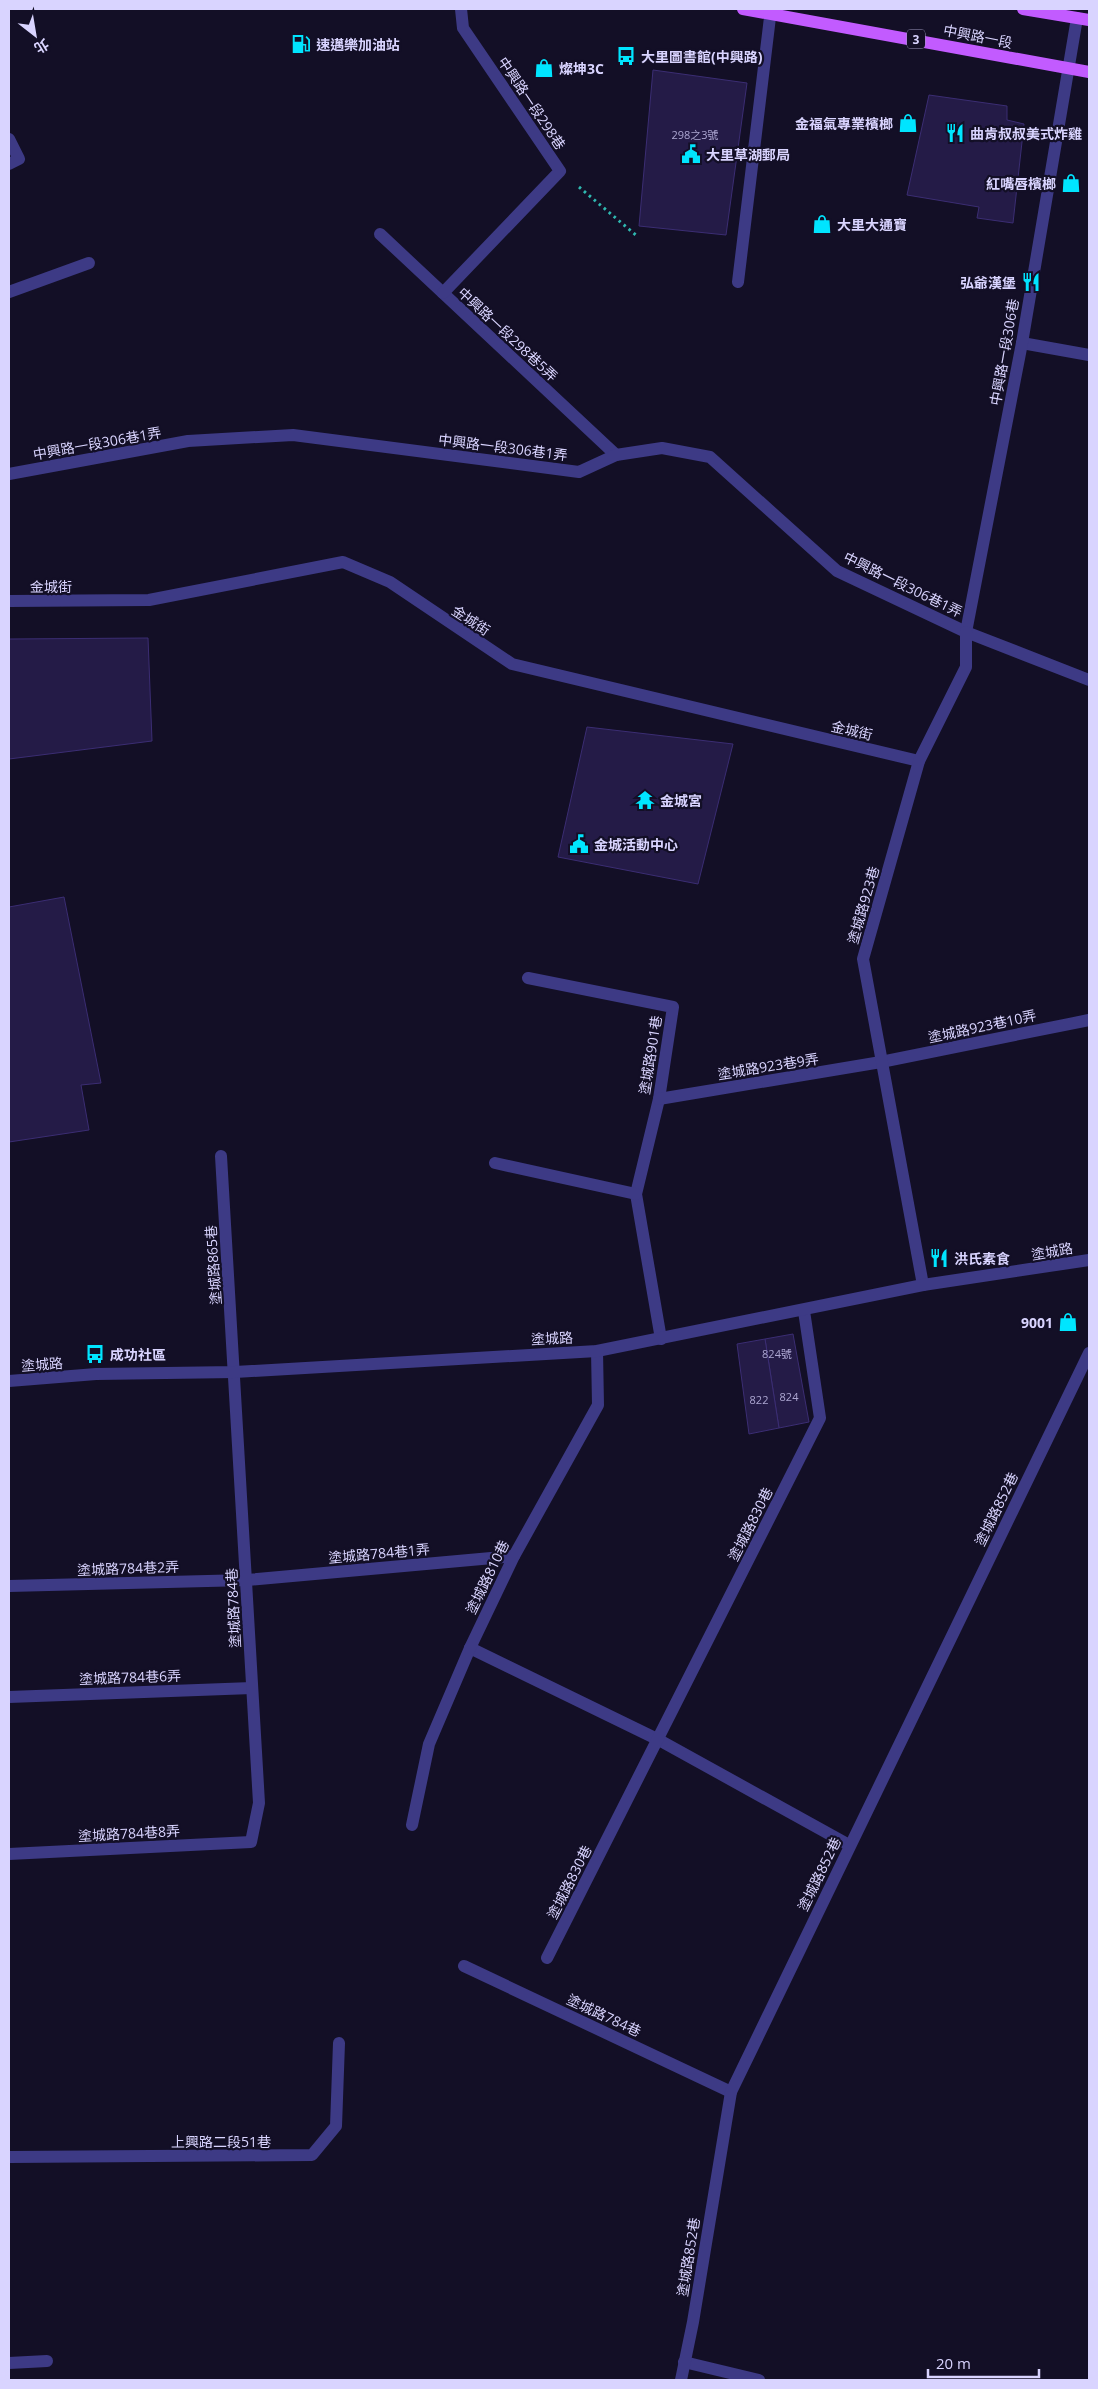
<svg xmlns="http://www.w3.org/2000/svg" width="1098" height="2389" viewBox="0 0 1098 2389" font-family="'Open Sans','Noto Sans TC',sans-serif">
	<rect width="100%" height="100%" fill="#130f26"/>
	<g fill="#241b47" stroke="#3b2d73">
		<polygon points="653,70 747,83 726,235 639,226"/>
		<polygon points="929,95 1007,106 1007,120 1024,124 1013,223 977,218 979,207 907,195"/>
		<polygon points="148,638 152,741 9,759 9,639"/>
		<polygon points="587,727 733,744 698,884 558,857"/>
		<polygon points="64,897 101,1083 81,1085 89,1130 9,1142 9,907"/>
		<polygon points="793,1334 809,1422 779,1428 765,1339"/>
		<polygon points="765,1339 779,1428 749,1434 737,1344"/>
	</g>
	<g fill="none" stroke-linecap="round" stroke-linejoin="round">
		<polyline stroke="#2fb8b0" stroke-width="3" stroke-dasharray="2.5 4" stroke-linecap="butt" points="579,187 637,236"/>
		<g stroke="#3d3a85" stroke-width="12">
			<polyline points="9,139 19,159 9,164"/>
			<polyline points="380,234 616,455"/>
			<polyline points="9,292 89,263"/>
			<polyline points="443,293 560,171 463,28 461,9"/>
			<polyline points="1022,343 1089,355"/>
			<polyline points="9,474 188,441 293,435 579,472 616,455 662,448 710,457 837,571 966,632 1089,680"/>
			<polyline points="966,632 1022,343 1077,18"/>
			<polyline points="528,978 673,1007 659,1099 636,1194 661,1339"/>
			<polyline points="659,1099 881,1062 1089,1020"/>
			<polyline points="495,1163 636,1194"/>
			<polyline points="9,1586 247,1580 514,1556"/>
			<polyline points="470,1648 659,1740 849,1845"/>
			<polyline points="9,1697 252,1688"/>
			<polyline points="412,1825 429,1744 470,1648 514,1556 598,1405 597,1351"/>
			<polyline points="9,1854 251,1842 259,1803 221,1156"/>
			<polyline points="547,1958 820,1418 804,1311"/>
			<polyline points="464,1966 731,2092"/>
			<polyline points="9,2157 312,2155 336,2126 339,2043"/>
			<polyline points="684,2362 759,2380"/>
			<polyline points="9,2363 47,2361"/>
		</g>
		<g stroke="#3d3a85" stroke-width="12">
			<polyline points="738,282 771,9"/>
			<polyline points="9,601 149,600 343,562 390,582 512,664 919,761"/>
			<polyline points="923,1285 863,959 919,761 966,667 966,632"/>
			<polyline points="681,2380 693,2322 731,2092 1089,1353"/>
		</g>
		<polyline stroke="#3d3a85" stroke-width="12" points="9,1381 96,1374 235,1372 597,1351 923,1285 1089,1260"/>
		<g stroke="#c25bff" stroke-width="12">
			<polyline points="743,9 1089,72"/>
			<polyline points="1023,9 1089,20"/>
		</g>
	</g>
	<defs>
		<g id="fuel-bare" transform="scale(1.5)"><path d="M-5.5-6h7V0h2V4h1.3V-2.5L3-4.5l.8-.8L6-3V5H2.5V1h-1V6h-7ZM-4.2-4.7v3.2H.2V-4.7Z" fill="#00e5ff" stroke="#130f26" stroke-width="2.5" paint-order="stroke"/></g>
		<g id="bus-bare" transform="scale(1.5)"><path d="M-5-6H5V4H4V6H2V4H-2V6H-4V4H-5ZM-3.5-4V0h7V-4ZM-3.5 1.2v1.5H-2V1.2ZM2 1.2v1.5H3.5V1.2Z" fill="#00e5ff" stroke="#130f26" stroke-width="2.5" paint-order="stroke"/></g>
		<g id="shop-bare" transform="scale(1.5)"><path d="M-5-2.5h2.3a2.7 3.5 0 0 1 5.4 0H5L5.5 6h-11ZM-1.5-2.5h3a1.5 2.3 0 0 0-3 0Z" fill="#00e5ff" stroke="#130f26" stroke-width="2.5" paint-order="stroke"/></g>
		<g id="restaurant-bare" transform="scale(1.5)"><path d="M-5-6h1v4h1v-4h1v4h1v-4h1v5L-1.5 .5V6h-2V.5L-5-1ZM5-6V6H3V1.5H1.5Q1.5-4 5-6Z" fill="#00e5ff" stroke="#130f26" stroke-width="2.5" paint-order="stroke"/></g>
		<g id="civic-bare" transform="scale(1.5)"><path d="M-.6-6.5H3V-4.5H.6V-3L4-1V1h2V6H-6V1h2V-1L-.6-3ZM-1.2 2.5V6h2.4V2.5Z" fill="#00e5ff" stroke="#130f26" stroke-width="2.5" paint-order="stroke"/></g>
		<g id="temple-bare" transform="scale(1.5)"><path d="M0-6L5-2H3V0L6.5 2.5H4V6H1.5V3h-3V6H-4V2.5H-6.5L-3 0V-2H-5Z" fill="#00e5ff" stroke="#130f26" stroke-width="2.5" paint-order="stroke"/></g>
	</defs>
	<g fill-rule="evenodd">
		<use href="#fuel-bare" x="301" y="44"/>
		<use href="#bus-bare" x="626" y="56"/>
		<use href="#shop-bare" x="544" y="68"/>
		<use href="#shop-bare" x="908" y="123"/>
		<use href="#restaurant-bare" x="955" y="133"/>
		<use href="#civic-bare" x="691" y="154"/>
		<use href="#shop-bare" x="1071" y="183"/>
		<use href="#shop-bare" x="822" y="224"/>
		<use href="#restaurant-bare" x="1031" y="282"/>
		<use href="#temple-bare" x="645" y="800"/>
		<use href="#civic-bare" x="579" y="844"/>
		<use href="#restaurant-bare" x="939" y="1258"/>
		<use href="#shop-bare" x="1068" y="1322"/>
		<use href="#bus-bare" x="95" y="1354"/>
	</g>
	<g text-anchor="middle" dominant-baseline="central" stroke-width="4.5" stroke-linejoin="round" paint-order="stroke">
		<g font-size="11" fill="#aca6d1">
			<text x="695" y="134">298之3號</text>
			<text x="777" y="1353">824號</text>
			<text x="789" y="1396">824</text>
			<text x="759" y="1399">822</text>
		</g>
		<rect fill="#130f26" stroke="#9e99be" stroke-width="1" x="907" y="29.5" width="18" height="19" rx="4"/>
		<g font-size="12" font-weight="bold" fill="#d9d4ff">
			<text x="916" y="39">3</text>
		</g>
		<g font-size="14" fill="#d9d4ff" stroke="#130f26">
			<text transform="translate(978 36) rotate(11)">中興路一段</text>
			<text transform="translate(532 103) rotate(56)">中興路一段298巷</text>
			<text transform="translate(508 334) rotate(43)">中興路一段298巷5弄</text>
			<text transform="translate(1004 352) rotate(-80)">中興路一段306巷</text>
			<text transform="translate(97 443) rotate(-10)">中興路一段306巷1弄</text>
			<text transform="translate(503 447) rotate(7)">中興路一段306巷1弄</text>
			<text transform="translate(903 584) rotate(26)">中興路一段306巷1弄</text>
			<text x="51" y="586">金城街</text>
			<text transform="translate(471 620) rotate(33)">金城街</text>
			<text transform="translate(852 730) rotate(13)">金城街</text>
			<text transform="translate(863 905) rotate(-74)">塗城路923巷</text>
			<text transform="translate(982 1026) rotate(-12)">塗城路923巷10弄</text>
			<text transform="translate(650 1055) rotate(-81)">塗城路901巷</text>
			<text transform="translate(768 1066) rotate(-9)">塗城路923巷9弄</text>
			<text transform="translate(1052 1251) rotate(-10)">塗城路</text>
			<text transform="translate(213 1265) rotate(-94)">塗城路865巷</text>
			<text transform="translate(552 1338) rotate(-3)">塗城路</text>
			<text transform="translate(42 1364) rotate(-4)">塗城路</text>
			<text transform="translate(996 1509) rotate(-64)">塗城路852巷</text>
			<text transform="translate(750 1524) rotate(-63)">塗城路830巷</text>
			<text transform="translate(379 1553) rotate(-5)">塗城路784巷1弄</text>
			<text transform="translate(128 1568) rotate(-2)">塗城路784巷2弄</text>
			<text transform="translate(487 1577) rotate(-64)">塗城路810巷</text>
			<text transform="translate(233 1608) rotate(-93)">塗城路784巷</text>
			<text transform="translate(130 1677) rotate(-2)">塗城路784巷6弄</text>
			<text transform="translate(129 1833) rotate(-3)">塗城路784巷8弄</text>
			<text transform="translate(819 1874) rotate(-64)">塗城路852巷</text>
			<text transform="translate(569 1882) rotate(-63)">塗城路830巷</text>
			<text transform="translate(604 2015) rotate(25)">塗城路784巷</text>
			<text x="221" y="2141">上興路二段51巷</text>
			<text transform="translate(688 2257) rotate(-81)">塗城路852巷</text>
		</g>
		<g font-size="14" font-weight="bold" fill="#d9d4ff" stroke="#130f26" text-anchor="start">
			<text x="316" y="44">速邁樂加油站</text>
			<text x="641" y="56">大里圖書館(中興路)</text>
			<text x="559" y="68">燦坤3C</text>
			<text x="893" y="123" text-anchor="end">金福氣專業檳榔</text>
			<text x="970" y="133">曲肯叔叔美式炸雞</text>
			<text x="706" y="154">大里草湖郵局</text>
			<text x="1056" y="183" text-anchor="end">紅嘴唇檳榔</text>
			<text x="837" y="224">大里大通寶</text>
			<text x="1016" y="282" text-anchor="end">弘爺漢堡</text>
			<text x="660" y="800">金城宮</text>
			<text x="594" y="844">金城活動中心</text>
			<text x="954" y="1258">洪氏素食</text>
			<text x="1053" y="1322" text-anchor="end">9001</text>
			<text x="110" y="1354">成功社區</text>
		</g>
	</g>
	<rect width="1098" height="2389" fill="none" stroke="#d9d4ff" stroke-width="20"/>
	<g transform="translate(35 35) rotate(149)" stroke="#130f26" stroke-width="4" paint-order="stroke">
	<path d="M0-4L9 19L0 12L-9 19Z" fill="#d9d4ff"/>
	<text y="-8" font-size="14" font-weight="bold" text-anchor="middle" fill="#d9d4ff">北</text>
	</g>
	<path d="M928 2369v8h111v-8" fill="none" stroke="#d9d4ff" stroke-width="2.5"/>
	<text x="936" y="2369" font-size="15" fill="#d9d4ff" stroke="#130f26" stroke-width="4" paint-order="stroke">20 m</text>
</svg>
